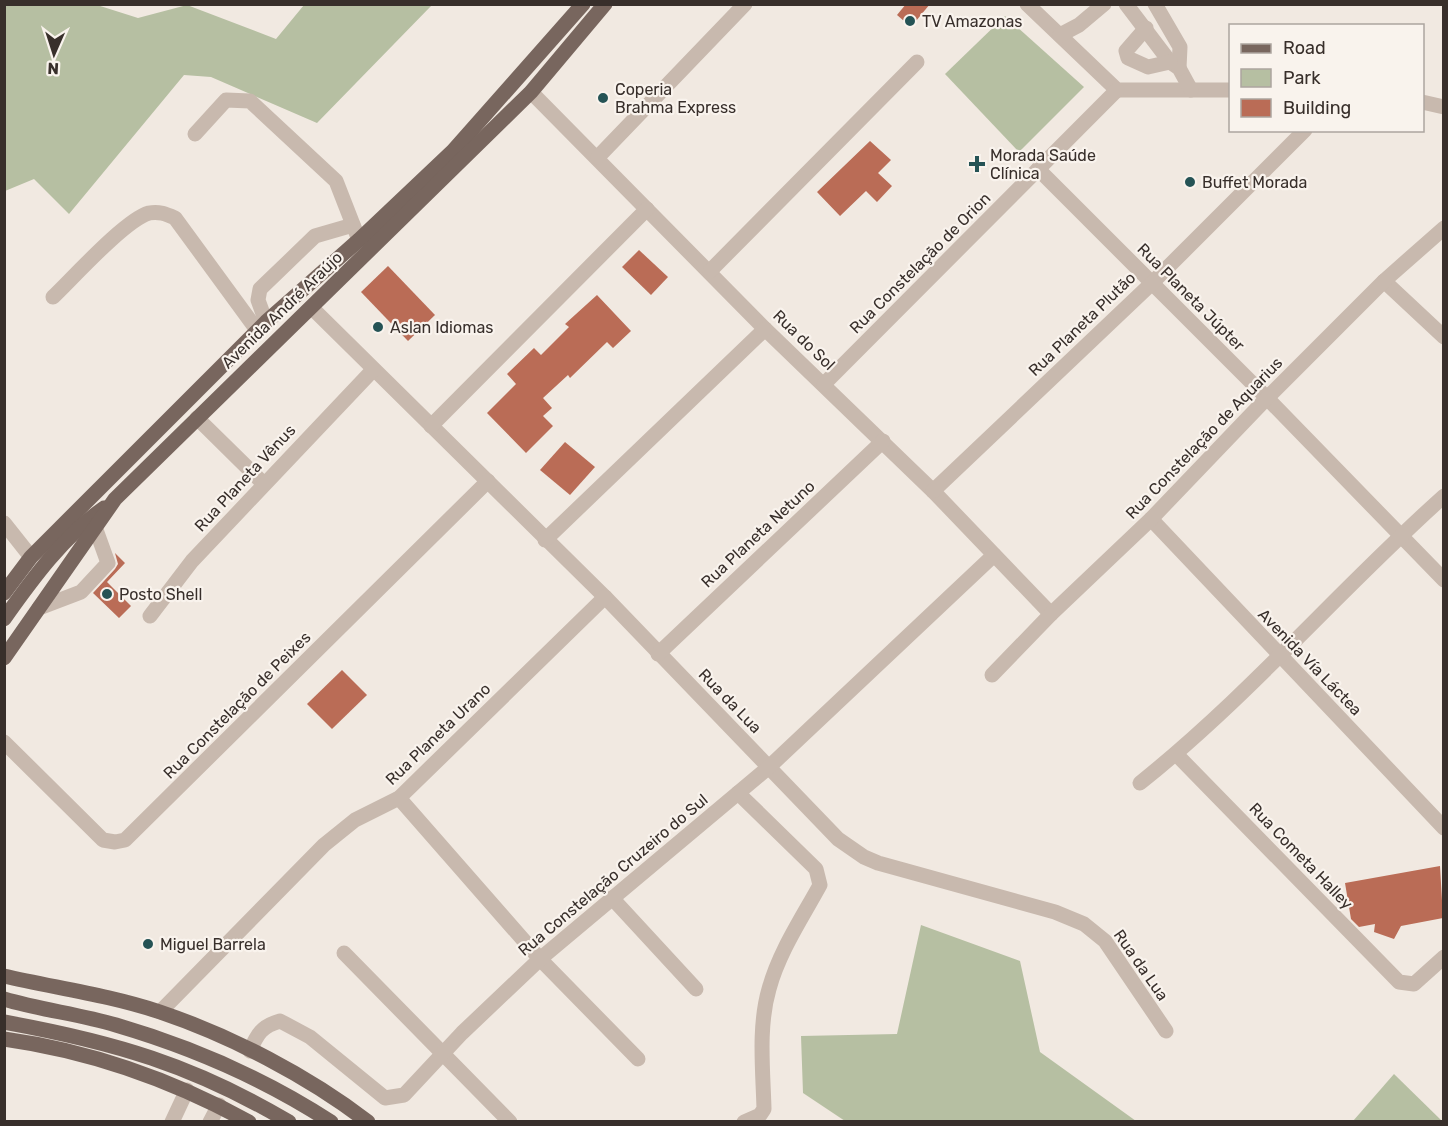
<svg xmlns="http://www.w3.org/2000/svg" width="1448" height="1126" viewBox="0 0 1448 1126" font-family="Rubik,sans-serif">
	<rect width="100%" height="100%" fill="#f1e9e1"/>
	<g fill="#b6bfa2">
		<polygon points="5,5 97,5 138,18 187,5 276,39 304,5 432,5 317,123 211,77 184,75 69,214 34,179 5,191"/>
		<polygon points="1005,16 1084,87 1019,152 945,74"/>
		<polygon points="921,925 1020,961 1040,1052 1136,1121 845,1121 803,1093 801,1036 897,1034"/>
		<polygon points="1394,1074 1442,1121 1353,1121"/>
	</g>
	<g fill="#ba6c56">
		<polygon points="906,4 930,4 911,27 897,15"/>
		<polygon points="870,141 891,160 878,173 892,186 877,202 866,191 840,216 817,192"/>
		<polygon points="639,250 668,277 651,295 622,267"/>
		<polygon points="388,266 435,315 408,341 361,292"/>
		<polygon points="597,295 631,331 613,348 607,342 570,378 568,375 543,398 552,408 543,416 553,426 526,453 487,413 516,384 507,374 534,348 541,355 569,327 565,324"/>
		<polygon points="565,442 595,467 570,495 540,470"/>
		<polygon points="115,553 125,563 107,582 131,606 119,618 93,593 115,569 118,564"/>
		<polygon points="342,670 367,695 332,729 307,704"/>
		<polygon points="1440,866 1443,918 1401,926 1394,939 1374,932 1375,924 1359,927 1351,919 1345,883"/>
	</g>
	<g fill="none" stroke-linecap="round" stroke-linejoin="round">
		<g stroke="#c8b9ae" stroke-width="15">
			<polyline points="1027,4 1117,90 1230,90"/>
			<polyline points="1126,4 1170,62 1179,68 1191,90"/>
			<polyline points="1155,4 1180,47 1179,68"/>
			<polyline points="1146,28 1126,51 1128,58 1148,67 1170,62"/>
			<polyline points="1060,35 1079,25 1104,4"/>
			<polyline points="531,92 765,329 933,491 1051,614"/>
			<polyline points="1422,102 1444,107"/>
			<polyline points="195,134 226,100 250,101 336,181 359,240"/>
			<polyline points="598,157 745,4"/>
			<polyline points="1038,169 1267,398 1444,580"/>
			<polyline points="710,271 917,62"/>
			<polyline points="1384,281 1444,337"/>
			<path d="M53 297C73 278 125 220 149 213 159 211 166 214 175 218L257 330"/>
			<polyline points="312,308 605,597 838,839 864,857 878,863 1055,912 1084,924 1105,941 1166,1031"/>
			<polyline points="266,322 258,300 260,289 315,236 353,225"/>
			<polyline points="824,384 1117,90"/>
			<polyline points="197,418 263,483"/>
			<polyline points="431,426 647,209"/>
			<polyline points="933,491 1151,284 1305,130"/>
			<polyline points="1151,519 1444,828"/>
			<polyline points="4,523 31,557"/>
			<polyline points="545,540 765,329"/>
			<polyline points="39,608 81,592 108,563 95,527"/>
			<polyline points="150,616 192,561 373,370"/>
			<polyline points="658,654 883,441"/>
			<polyline points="992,675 1051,614 1151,519 1267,398 1384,281 1444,228"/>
			<polyline points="4,742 103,840 115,842 125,840 488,481"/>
			<polyline points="1176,754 1399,982 1414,984 1444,957"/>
			<path d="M1140 783C1249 696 1340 589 1444 496"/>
			<path d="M738 793 816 869 820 885C802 918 779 952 769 989 758 1027 763 1070 764 1109L760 1115 744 1122"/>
			<polyline points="399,798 540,959 638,1059"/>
			<polyline points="612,898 696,989"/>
			<polyline points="344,953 510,1122"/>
			<polyline points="160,1012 324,845 355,820 399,798 605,597"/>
			<path d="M250 1051C257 1034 262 1026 280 1021L310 1037 385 1098 404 1095 462 1033 540 959 769 767 994 555"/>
			<polyline points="172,1122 187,1090"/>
			<polyline points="210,1122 219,1105"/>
		</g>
		<g stroke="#78665e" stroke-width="15">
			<polyline points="4,593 31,557 266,322 359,240 453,151 583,4"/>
			<path d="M4 619C33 578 63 537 104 508"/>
			<polyline points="4,658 115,499 531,92 605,4"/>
			<path d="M4 976C56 988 109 995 160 1012 231 1036 308 1076 368 1122"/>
			<path d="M4 999C41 1010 79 1014 116 1025 191 1047 265 1079 331 1122"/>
			<path d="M4 1022C114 1042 193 1065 289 1122"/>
			<path d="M4 1039C90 1051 174 1081 249 1122"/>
		</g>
	</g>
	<g fill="#255355" stroke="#f9f3ed" stroke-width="2">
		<circle cx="910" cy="21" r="6"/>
		<circle cx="603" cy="98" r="6"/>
		<path d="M974 155h6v6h6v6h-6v6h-6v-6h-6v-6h6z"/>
		<circle cx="1190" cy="182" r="6"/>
		<circle cx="378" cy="327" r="6"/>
		<circle cx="107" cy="594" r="6"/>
		<circle cx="148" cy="944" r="6"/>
	</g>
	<g text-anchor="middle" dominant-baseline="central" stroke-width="4.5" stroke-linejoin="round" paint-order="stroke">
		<g font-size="16" fill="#382f2b" stroke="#f9f3ed" text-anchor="start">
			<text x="922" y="21">TV Amazonas</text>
			<text x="615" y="89">Coperia<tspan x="615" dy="18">Brahma Express</tspan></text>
			<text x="990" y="155">Morada Saúde<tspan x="990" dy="18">Clínica</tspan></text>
			<text x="1202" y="182">Buffet Morada</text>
			<text x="390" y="327">Aslan Idiomas</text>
			<text x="119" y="594">Posto Shell</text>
			<text x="160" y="944">Miguel Barrela</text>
		</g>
		<g font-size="16" fill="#382f2b" stroke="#f9f3ed">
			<text transform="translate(920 263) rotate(-45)">Rua Constelação de Orion</text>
			<text transform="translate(1191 297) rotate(45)">Rua Planeta Júpter</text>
			<text transform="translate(282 310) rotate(-44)">Avenida André Araújo</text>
			<text transform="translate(1082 324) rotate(-44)">Rua Planeta Plutão</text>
			<text transform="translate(804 340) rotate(44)">Rua do Sol</text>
			<text transform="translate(1204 438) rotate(-46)">Rua Constelação de Aquarius</text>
			<text transform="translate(245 478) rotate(-47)">Rua Planeta Vênus</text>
			<text transform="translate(758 534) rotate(-43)">Rua Planeta Netuno</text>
			<text transform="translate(1310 662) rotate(46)">Avenida Vía Láctea</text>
			<text transform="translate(730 701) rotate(46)">Rua da Lua</text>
			<text transform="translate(237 705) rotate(-45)">Rua Constelação de Peixes</text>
			<text transform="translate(438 734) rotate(-44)">Rua Planeta Urano</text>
			<text transform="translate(1301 856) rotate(46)">Rua Cometa Halley</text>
			<text transform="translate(613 875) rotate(-40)">Rua Constelação Cruzeiro do Sul</text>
			<text transform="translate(1141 965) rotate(55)">Rua da Lua</text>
		</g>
	</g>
	<rect width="1448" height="1126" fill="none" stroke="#382f2b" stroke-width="12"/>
	<rect x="1229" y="24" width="195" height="108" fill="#f9f3ed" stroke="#aca59f" stroke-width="1.5"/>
	<rect x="1241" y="44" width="30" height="9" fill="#78665e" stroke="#aca59f" stroke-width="1.5"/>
	<text x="1283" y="54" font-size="18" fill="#382f2b">Road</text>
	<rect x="1241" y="69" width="30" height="18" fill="#b6bfa2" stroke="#aca59f" stroke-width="1.5"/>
	<text x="1283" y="84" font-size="18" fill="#382f2b">Park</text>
	<rect x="1241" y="99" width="30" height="18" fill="#ba6c56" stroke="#aca59f" stroke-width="1.5"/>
	<text x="1283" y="114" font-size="18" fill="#382f2b">Building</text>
	<g transform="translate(54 54) rotate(183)" stroke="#f9f3ed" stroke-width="4.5" paint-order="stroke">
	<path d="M0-4.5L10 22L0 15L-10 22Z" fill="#382f2b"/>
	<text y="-9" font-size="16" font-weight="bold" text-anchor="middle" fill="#382f2b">N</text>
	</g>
</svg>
